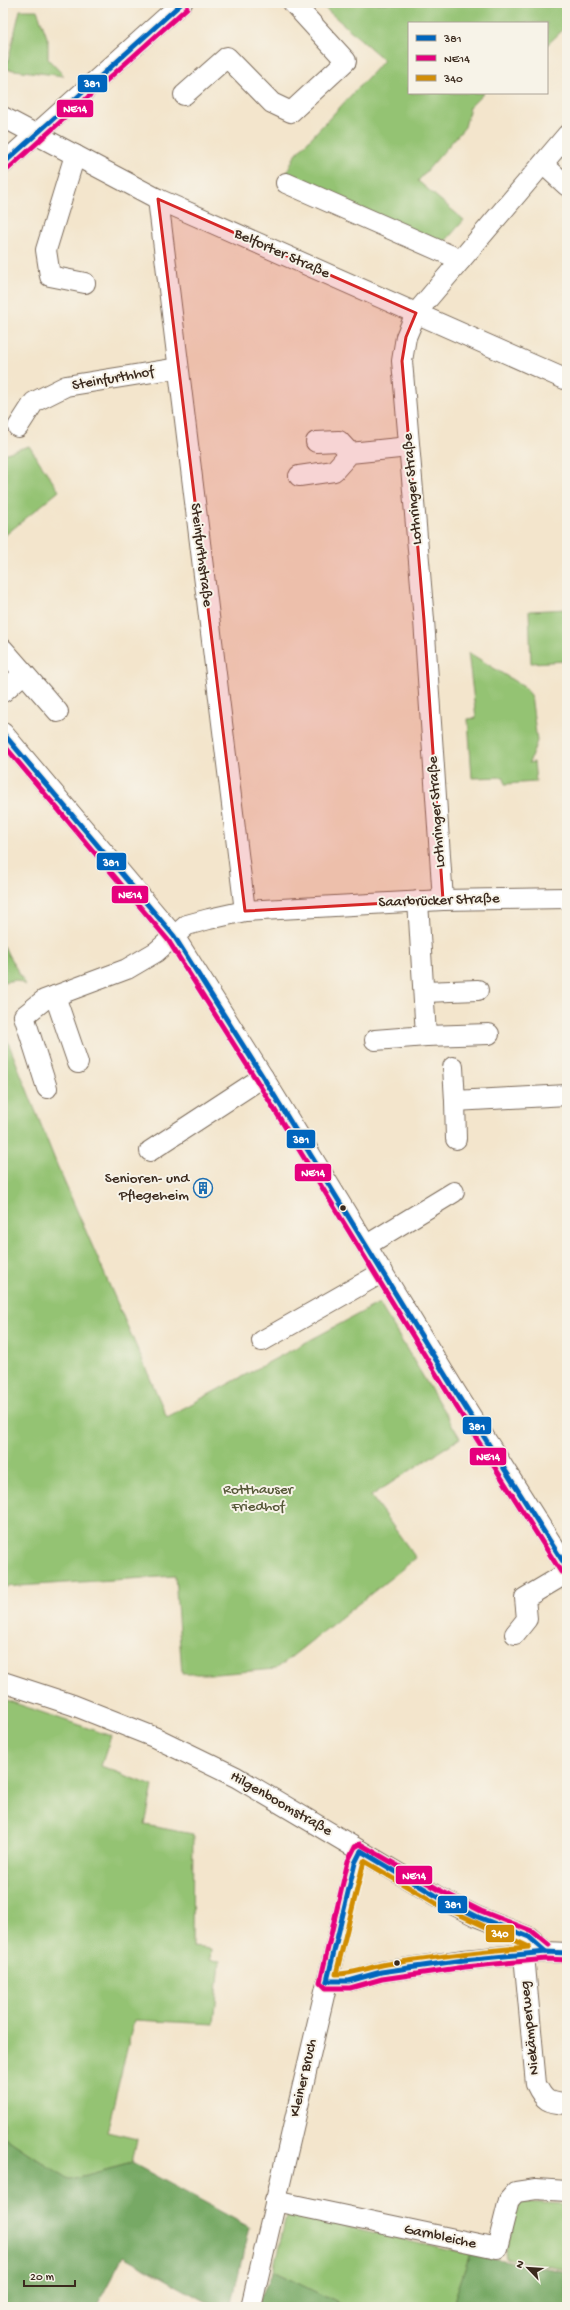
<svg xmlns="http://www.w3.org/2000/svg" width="570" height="2310" viewBox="0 0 570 2310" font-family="'Gochi Hand',sans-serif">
	<rect width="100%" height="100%" fill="#f7f3e8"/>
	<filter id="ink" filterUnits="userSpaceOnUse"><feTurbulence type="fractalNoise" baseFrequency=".025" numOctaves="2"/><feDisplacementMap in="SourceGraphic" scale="8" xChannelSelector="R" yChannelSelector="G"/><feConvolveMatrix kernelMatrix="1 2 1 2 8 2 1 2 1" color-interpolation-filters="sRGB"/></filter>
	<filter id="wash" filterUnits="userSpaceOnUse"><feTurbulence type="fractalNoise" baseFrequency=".012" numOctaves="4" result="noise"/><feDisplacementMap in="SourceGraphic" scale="16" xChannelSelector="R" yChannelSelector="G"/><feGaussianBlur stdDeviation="0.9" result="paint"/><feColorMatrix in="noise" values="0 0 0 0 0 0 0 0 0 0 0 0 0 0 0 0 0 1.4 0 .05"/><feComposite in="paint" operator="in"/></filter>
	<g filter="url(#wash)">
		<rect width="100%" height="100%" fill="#f3e5cc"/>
		<g fill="#94c373" stroke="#687648">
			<polygon points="319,3 567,3 567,26 547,45 547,23 409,23 409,93 484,93 470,107 465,127 418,181 464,220 442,245 285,177 295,155 384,60"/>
			<polygon points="20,10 37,10 48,40 48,59 64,76 6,69"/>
			<polygon points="29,446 59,491 3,537 3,454"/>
			<polygon points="567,609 567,661 531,663 529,611"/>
			<polygon points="468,652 524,687 531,695 537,741 529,763 534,762 536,782 505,784 504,777 472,778 468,719 476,718"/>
			<polygon points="3,946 26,985 16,980 3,982"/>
			<polygon points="6,1037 57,1165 167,1417 379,1303 460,1438 371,1496 416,1558 276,1669 216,1674 182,1674 175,1576 3,1587 3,1038"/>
			<polygon points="3,1699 111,1736 101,1766 153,1786 145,1825 193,1834 192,1947 211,1949 210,1960 220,1961 214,2024 134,2020 107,2132 137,2139 132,2163 68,2180 3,2136"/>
			<polygon points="521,2202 567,2204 567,2270 505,2258 516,2209"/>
			<polygon points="287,2213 470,2254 452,2307 346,2307 273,2271"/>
		</g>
		<g fill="#77a965" stroke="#596a42">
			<polygon points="3,2136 68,2180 132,2163 249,2227 231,2307 215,2307 123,2256 96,2307 3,2307"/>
			<polygon points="470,2254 567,2272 567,2307 452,2307"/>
			<polygon points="273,2271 346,2307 257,2307"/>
		</g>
	</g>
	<g filter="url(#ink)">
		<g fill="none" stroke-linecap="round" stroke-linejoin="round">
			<g stroke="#7b6b5b" stroke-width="22">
				<g id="minor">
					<polyline points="184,95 227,57 272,103 291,112 346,61 293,3"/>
					<polyline points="3,117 158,199 567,380"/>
					<polyline points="75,155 46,250 50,276 85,283"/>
					<polyline points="3,164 182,3"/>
					<polyline points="543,164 567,186"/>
					<polyline points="286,183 461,260"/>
					<polyline points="158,199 245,911"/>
					<polyline points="18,427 34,402 66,386 178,368"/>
					<polyline points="316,442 339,441 350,453"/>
					<polyline points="299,476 334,471 350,453 409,447"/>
					<polyline points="3,649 24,673 3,692"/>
					<polyline points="24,673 58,712"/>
					<polyline points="3,733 174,936 263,1077 455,1391 567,1568"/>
					<polyline points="443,900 424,620 402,361 406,337 416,313 567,135"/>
					<polyline points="424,992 478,990"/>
					<polyline points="55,996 78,1063"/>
					<polyline points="426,1036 489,1034"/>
					<polyline points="375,1040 426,1036 418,901"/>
					<polyline points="453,1067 455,1101 567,1095"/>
					<polyline points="47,1088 24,1016 44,1000 127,969 156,952 187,925 209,919 245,911 443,900 567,898"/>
					<polyline points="455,1101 456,1139"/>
					<polyline points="150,1151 263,1077"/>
					<polyline points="367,1245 454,1192"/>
					<polyline points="262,1341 383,1272"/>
					<polyline points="515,1634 527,1619 525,1598 567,1573"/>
					<polyline points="3,1682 73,1705 154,1737 236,1777 440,1898 478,1917 529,1937 546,1952"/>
					<path d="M524 1955 536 2084C544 2101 548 2103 567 2104"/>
					<polyline points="327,1981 349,1981 381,1972 464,1960 546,1952 567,1953"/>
					<polyline points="275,2201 497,2248 509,2200 516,2192 536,2189 567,2191"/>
					<polyline points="251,2307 355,1863 361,1851"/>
				</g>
			</g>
			<use href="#minor" stroke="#fff" stroke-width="20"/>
			<g stroke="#f7f3e8" stroke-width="8">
				<g id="bus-1">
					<polyline points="3,164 182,3"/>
					<polyline points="3,733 174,936 263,1077 455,1391 567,1568"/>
					<polyline points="361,1851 440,1898 478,1917 529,1937 546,1952"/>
					<polyline points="327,1981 349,1981 381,1972 464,1960 546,1952 567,1953"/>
					<polyline points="327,1981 355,1863 361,1851"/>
				</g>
			</g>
			<g stroke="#f7f3e8" stroke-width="8">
				<g id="bus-2">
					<polyline points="8,169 187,8"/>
					<polyline points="3,744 168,940 257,1081 449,1395 561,1572"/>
					<polyline points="549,1945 532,1931 481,1911 443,1892 360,1844 355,1847 348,1861 320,1982 326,1988 350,1988 382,1979 465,1967 546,1959 567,1960"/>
				</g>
			</g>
			<g stroke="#f7f3e8" stroke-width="8">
				<path id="bus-3" d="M364 1861 437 1904 529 1947C481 1951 434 1957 387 1964 369 1967 354 1974 336 1974Z"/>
			</g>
			<use href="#bus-1" stroke="#0065bd" stroke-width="5"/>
			<use href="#bus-2" stroke="#e5007d" stroke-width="5"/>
			<use href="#bus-3" stroke="#d18d06" stroke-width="5"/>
		</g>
	</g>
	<path fill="#d62828" fill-opacity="0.2" stroke="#d62828" stroke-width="3" stroke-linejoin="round" d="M158 199 416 313 406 337 402 361 424 620 443 900 245 911Z"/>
	<defs>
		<g id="building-ring" transform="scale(1)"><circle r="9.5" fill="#f7f3e8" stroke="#1f6fb2" stroke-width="1.5"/><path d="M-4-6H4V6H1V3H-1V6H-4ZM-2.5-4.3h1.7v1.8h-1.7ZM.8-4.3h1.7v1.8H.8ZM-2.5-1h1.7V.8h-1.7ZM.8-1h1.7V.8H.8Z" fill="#1f6fb2"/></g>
	</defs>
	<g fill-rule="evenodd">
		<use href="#building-ring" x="203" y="1188"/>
	</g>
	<g fill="#3b2a1e" stroke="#f7f3e8" stroke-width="1.5">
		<circle cx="343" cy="1208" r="3.5"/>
		<circle cx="397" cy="1963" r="3.5"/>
	</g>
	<g text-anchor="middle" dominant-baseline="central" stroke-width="4" stroke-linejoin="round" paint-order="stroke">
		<g font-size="15" fill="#3b2a1e" stroke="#f7f3e8">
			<text transform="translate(282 254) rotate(24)">Belforter Straße</text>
			<text transform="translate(113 379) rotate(-10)">Steinfurthhof</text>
			<text transform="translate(413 489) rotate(-95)">Lothringer Straße</text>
			<text transform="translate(201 555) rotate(83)">Steinfurthstraße</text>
			<text transform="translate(437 812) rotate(-94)">Lothringer Straße</text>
			<text transform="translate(439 901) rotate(-2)">Saarbrücker Straße</text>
			<text transform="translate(281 1804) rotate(30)">Hilgenboomstraße</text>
			<text transform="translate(530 2028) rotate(-96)">Niekämperweg</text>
			<text transform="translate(304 2078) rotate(-77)">Kleiner Bruch</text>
			<text transform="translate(440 2237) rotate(12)">Garnbleiche</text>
		</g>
		<g font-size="15" fill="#3b2a1e" stroke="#f7f3e8" text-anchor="end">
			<text x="189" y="1179">Senioren- und<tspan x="189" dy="17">Pflegeheim</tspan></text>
		</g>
		<g font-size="15" fill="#565838" stroke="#f7f3e8">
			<text x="258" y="1490">Rotthauser<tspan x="258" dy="17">Friedhof</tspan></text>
		</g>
	</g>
	<g stroke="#f7f3e8" stroke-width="1.5">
		<rect x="77" y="74" width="31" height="19" rx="4" fill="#0065bd"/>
		<rect x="56" y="99" width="38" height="19" rx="4" fill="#e5007d"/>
		<rect x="96" y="852" width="31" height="19" rx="4" fill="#0065bd"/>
		<rect x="111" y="885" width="38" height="19" rx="4" fill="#e5007d"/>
		<rect x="286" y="1129" width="30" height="20" rx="4" fill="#0065bd"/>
		<rect x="294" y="1163" width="38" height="19" rx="4" fill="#e5007d"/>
		<rect x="462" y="1416" width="30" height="19" rx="4" fill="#0065bd"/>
		<rect x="469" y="1447" width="38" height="19" rx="4" fill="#e5007d"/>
		<rect x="395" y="1865" width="38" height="20" rx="4" fill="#e5007d"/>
		<rect x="437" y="1895" width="31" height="19" rx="4" fill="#0065bd"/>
		<rect x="485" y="1924" width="30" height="19" rx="4" fill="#d18d06"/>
	</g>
	<g font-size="11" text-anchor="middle" font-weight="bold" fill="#fff">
		<text x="92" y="87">381</text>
		<text x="75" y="112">NE14</text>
		<text x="111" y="866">381</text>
		<text x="130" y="898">NE14</text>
		<text x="301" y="1143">381</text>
		<text x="313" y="1176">NE14</text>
		<text x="477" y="1430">381</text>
		<text x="488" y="1460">NE14</text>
		<text x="414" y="1879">NE14</text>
		<text x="453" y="1908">381</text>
		<text x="500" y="1937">340</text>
	</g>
	<rect width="570" height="2310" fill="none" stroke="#f7f3e8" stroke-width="16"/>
	<rect x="408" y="22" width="140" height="72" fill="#f7f3e8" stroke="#aca397"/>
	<rect x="416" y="35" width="20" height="6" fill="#0065bd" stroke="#aca397"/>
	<text x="444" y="42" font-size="12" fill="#3b2a1e">381</text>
	<rect x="416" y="55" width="20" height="6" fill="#e5007d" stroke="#aca397"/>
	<text x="444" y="62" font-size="12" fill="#3b2a1e">NE14</text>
	<rect x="416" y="75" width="20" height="6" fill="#d18d06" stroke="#aca397"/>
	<text x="444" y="82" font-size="12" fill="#3b2a1e">340</text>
	<g transform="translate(528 2268) rotate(295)" stroke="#f7f3e8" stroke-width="3" paint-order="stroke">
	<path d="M0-3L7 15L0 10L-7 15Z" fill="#3b2a1e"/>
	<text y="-6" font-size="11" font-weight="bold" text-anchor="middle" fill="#3b2a1e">N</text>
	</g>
	<path d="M24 2280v6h51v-6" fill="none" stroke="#3b2a1e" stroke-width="2"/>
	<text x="30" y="2280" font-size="12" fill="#3b2a1e" stroke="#f7f3e8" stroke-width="3" paint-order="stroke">20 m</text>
</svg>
